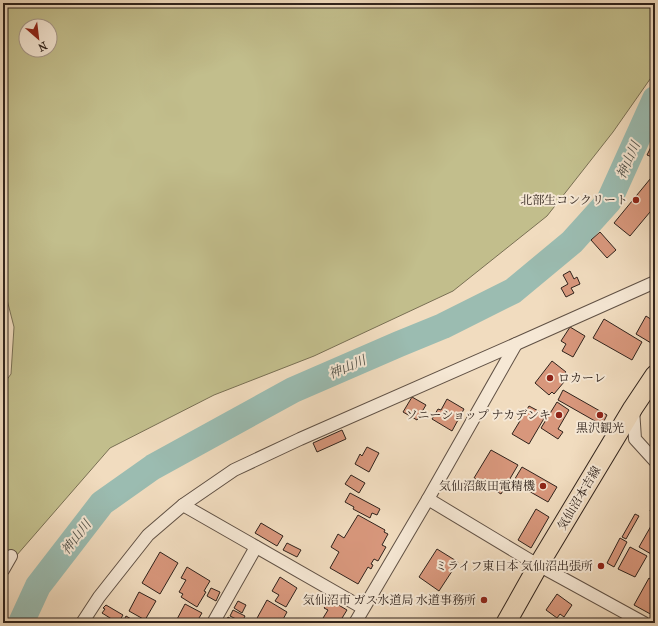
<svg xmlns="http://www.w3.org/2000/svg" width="658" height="626" viewBox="0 0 658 626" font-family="'IM FELL French Canon','Noto Serif JP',serif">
	<rect width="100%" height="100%" fill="#f1dcbf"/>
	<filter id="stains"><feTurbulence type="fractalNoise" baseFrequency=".005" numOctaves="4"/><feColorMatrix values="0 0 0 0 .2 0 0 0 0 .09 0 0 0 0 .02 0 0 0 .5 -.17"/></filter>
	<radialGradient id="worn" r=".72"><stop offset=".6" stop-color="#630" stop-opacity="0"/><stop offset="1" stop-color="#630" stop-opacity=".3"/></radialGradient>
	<path fill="#c2be8c" stroke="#797054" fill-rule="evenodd" d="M3 3H655V72L613 132 547 216 453 291 314 356 214 395 110 448 3 571V385L11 374 14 327 3 284ZM26 26H50V50H26Z"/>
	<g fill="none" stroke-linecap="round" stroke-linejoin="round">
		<polyline stroke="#9bbcb1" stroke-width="26" points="21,623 38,586 102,503 153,467 293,390 399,344 443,326 513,291 572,242 609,201 655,99"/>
	</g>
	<g fill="#d8977c" stroke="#30231c">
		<polygon points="655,139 655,151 652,157 647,155"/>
		<polygon points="655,173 655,206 630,236 614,223"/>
		<polygon points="600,232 616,250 607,258 591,240"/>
		<polygon points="570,271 574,279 577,277 580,284 571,288 574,293 566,297 561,288 568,284 563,275"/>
		<polygon points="646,316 655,322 655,335 651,343 636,334"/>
		<polygon points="604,319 642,342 632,360 593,338"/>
		<polygon points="570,327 585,336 573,357 562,351 566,344 561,341"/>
		<polygon points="552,361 566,372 561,379 564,382 554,394 552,392 549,395 535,383"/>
		<polygon points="563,390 607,415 602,425 558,400"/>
		<polygon points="412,397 426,405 417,420 403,412"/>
		<polygon points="447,399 464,409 452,431 432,419 438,409 441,410"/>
		<polygon points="557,402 569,410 558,429 563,432 558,439 541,428"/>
		<polygon points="529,406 546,415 529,444 512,434"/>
		<polygon points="342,430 346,439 317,452 313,443"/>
		<polygon points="367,447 379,453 369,472 355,464 360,454 362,456"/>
		<polygon points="491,450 518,465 501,494 474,478"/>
		<polygon points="522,467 557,487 548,502 513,482"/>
		<polygon points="351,475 365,483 359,493 345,484"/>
		<polygon points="350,493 380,509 377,515 372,513 370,518 353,509 354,507 345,502"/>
		<polygon points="655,501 655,514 650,511"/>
		<polygon points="536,509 549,517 531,548 518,540"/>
		<polygon points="635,514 639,516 626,539 622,537"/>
		<polygon points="358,515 385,530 384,532 388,534 382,545 386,547 378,561 374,559 371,564 373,565 371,569 368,567 358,584 330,568 339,552 331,547 338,534 344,538"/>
		<polygon points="655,519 655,547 651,554 639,547"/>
		<polygon points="261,523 283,536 277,546 255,533"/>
		<polygon points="620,538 627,542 614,567 607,563"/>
		<polygon points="287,543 301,550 297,557 283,550"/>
		<polygon points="630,547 647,556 635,577 618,569"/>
		<polygon points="437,549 458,562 439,591 419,577"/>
		<polygon points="160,552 178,563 160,594 142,583"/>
		<polygon points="187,567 210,581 204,591 206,592 197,607 181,597 183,594 179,592 186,580 181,578"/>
		<polygon points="280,577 297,588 286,607 275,601 279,595 272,591"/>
		<polygon points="649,578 655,582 655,614 654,616 634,605"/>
		<polygon points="211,588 220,592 216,601 207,596"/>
		<polygon points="139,592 156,601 145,620 129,611"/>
		<polygon points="557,594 572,605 564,617 560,614 557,618 546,610"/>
		<polygon points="267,600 287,612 281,623 261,623 256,620"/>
		<polygon points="330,600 347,610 339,623 320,623 328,610 324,608"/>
		<polygon points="238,601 246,605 242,613 234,608"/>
		<polygon points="185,604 202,613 196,623 175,623"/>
		<polygon points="106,605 123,615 118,623 102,613 105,609 103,608"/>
		<polygon points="233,610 245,616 242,622 230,616"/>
		<polygon points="126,616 138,623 124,623 125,621 124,620"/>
		<polygon points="228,617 236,622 236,623 225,623"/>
	</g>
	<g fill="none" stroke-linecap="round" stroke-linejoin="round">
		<g stroke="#605145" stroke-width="14">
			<g id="street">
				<polyline points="633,409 635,439 655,461"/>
				<polyline points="428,499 531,561 644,623"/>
				<polyline points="183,505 363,608"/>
				<polyline points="3,570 11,556"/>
				<polyline points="82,623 99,597 148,535 183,505 234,470 300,439 516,344 655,282"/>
				<polyline points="213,623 256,547"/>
				<polyline points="355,623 428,499 516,344"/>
			</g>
		</g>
		<g stroke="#30231c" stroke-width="21">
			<polyline id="primary" points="506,623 538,566 633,408 655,375"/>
		</g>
		<use href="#street" stroke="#f6e8d5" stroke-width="12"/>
		<use href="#primary" stroke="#f1dcbf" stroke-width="19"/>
	</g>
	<g fill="#8f2418" stroke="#f6e8d5" stroke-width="1.5">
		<circle cx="636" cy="200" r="4"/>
		<circle cx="550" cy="378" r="4"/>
		<circle cx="559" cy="415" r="4"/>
		<circle cx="600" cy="415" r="4"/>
		<circle cx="543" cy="486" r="4"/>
		<circle cx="601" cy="566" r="4"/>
		<circle cx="484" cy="600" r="4"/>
	</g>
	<g text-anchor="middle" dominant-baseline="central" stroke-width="4" stroke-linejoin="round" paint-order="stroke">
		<g font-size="12" fill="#30231c" stroke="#f6e8d5" text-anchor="end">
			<text x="628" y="200">北部生コンクリート</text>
			<text x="558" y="378" text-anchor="start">ロカーレ</text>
			<text x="551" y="415">ソニーショップ ナカデンキ</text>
			<text x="600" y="428" text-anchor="middle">黒沢観光</text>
			<text x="535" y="486">気仙沼飯田電精機</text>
			<text x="593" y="566">ミライフ東日本 気仙沼出張所</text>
			<text x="476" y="600">気仙沼市 ガス水道局 水道事務所</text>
		</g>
		<g font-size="12" fill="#30231c" stroke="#f6e8d5">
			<text transform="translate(579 498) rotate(-59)">気仙沼本吉線</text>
		</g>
		<g font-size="13" font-style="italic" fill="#505149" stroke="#f6e8d5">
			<text transform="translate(628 160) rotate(-66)">神山川</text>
			<text transform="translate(347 367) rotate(-23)">神山川</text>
			<text transform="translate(76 537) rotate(-52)">神山川</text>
		</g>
	</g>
	<rect width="658" height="626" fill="none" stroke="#f1dcbf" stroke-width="16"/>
	<rect x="4" y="4" width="650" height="618" fill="none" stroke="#30231c" stroke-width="2"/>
	<rect x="8" y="8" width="642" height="610" fill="none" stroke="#30231c"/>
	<g transform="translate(38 38) rotate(152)"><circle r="19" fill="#f6e8d5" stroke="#a7998b"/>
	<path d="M0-3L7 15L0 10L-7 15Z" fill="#8f2418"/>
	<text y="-6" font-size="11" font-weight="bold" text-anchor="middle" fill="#30231c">N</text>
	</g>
	<rect width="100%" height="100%" filter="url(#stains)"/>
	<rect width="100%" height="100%" fill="url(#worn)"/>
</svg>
